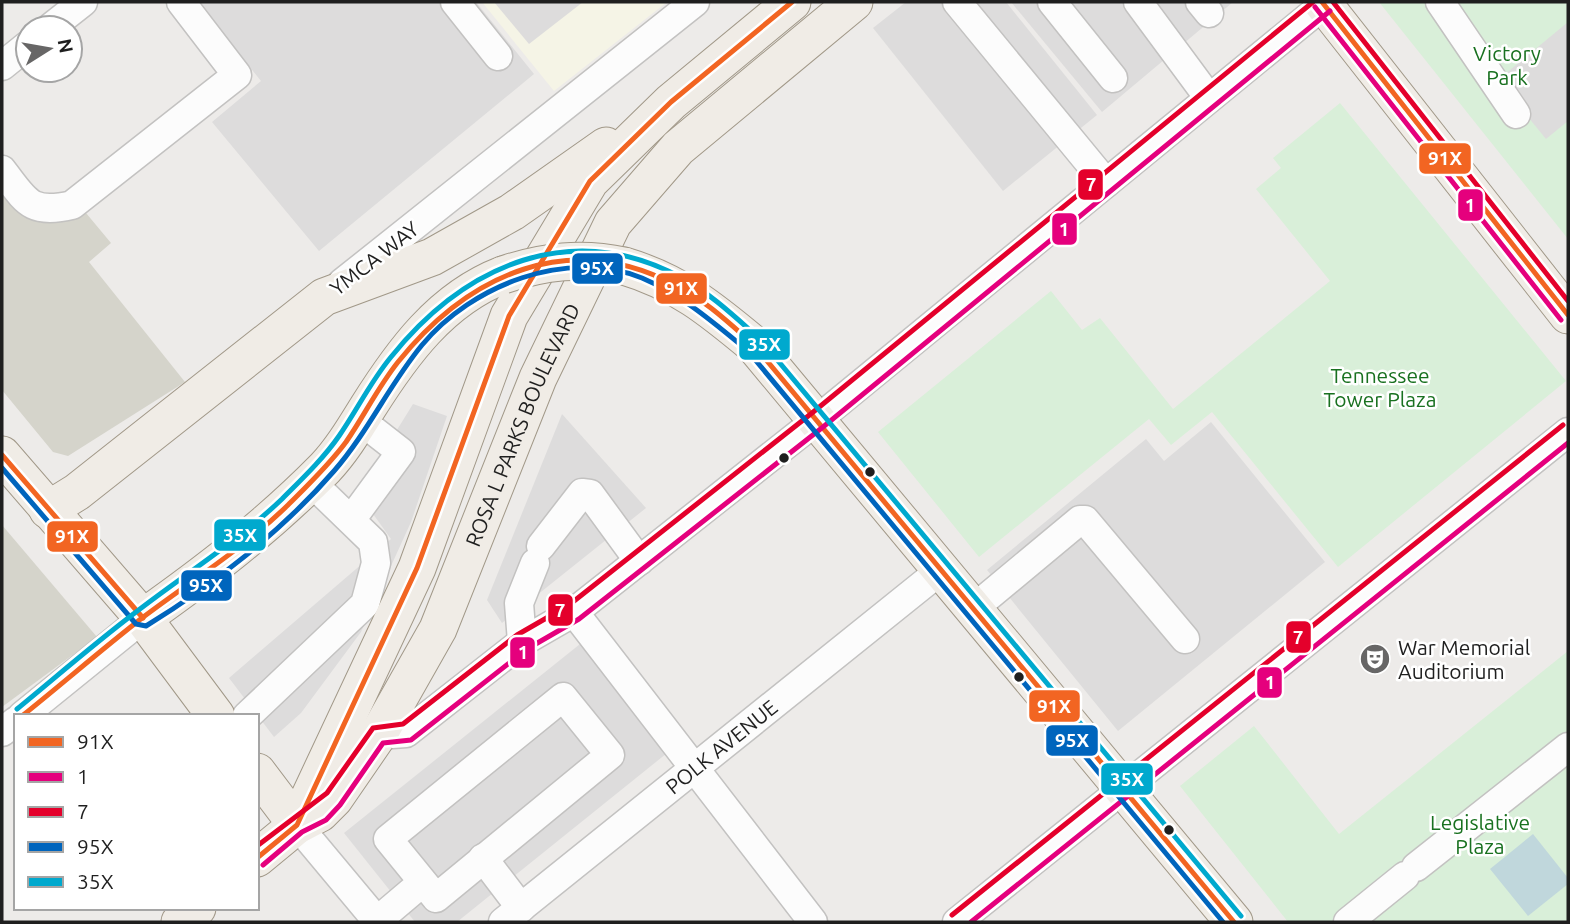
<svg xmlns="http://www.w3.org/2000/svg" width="1570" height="924" viewBox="0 0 1570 924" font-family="Ubuntu,sans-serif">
	<rect width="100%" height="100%" fill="#edebe9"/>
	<polygon fill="#f5f4e6" points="482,2 667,2 554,91"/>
	<g fill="#d5d4cb">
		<polygon points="2,179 41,223 81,207 111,243 89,262 185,382 68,456 53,452 2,390"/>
		<polygon points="2,525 97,637 2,707"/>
	</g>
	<g fill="#d9efd9">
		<polygon points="1379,2 1568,2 1568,239"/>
		<polygon points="1340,103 1566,381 1338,567 1212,412 1171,445 1149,419 979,557 878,432 1051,291 1082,330 1100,318 1173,409 1330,281 1256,189 1281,168 1273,158"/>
		<polygon points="1568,651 1568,922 1288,922 1180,786 1254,726 1339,834"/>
	</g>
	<g fill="#dddcdc">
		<polygon points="197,2 476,2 534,74 319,251 212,122 261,81"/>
		<polygon points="494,2 583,2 529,44"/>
		<polygon points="906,2 1006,2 1097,115 1003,191 873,28"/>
		<polygon points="1011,2 1233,2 1102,112"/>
		<polygon points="1568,22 1568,121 1546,139 1498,80"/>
		<polygon points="413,404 447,416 411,522 361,632 301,713 274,737 229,678 391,539 358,493"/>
		<polygon points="562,414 646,508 502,623 487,600"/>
		<polygon points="1211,422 1325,562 1118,731 987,570 1146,439 1164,461"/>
		<polygon points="600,628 687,737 457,922 415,922 344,833"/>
	</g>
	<polygon fill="#c0d7dc" points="1533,834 1568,878 1568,884 1528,916 1490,869"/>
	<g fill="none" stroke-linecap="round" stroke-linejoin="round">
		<g stroke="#c3c2c1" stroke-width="31">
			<g id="minor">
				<polyline points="455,2 498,56"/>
				<polyline points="957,2 1106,183"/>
				<polyline points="1052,2 1113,78"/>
				<polyline points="1138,2 1209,98"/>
				<polyline points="1200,2 1209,13"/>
				<polyline points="1440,2 1516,114"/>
				<polyline points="50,28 83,2"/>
				<polyline points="2,66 28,45"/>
				<path d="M2 170C26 201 30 215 72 205L237 75 181 2"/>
				<polyline points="342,283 695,2"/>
				<polyline points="351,520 401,452 360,420"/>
				<polyline points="541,546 582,493 590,494 639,561"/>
				<polyline points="973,609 1080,520 1085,520 1185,639"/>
				<polyline points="574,612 813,922"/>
				<polyline points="522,642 519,603 535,563"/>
				<polyline points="22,716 143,618"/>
				<polyline points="247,716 365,604 376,563 373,542 310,481"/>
				<polyline points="2,732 16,721"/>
				<polyline points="378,735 406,733 522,642 574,612 817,420 1327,2"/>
				<polyline points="297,825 378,922"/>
				<polyline points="483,858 521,908"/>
				<polyline points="1416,867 1568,747"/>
				<polyline points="377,921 423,882 388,839 563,697 610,755 436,898 423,882"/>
				<path id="s1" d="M503 922 941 570"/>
				<polyline points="957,922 1568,432"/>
				<polyline points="1348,922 1405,876"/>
			</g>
		</g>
		<g stroke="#a19888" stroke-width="39">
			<g id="major">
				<polyline points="1322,2 1568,315"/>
				<path d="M624 266C678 282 711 309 753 344L1234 922"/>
				<polyline points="2,455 143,618 216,716"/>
				<polyline points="48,510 77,492 324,297 432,257 512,212 606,146"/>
				<path d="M143 618C208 572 269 525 325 468 342 450 355 428 368 407 402 353 441 299 503 275"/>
				<polyline points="257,772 297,825"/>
				<polyline points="297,824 417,568 509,316 590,181 671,102 792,2"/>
				<path id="s2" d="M257 858 297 825 320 813 334 799 378 735 438 629 538 378 613 223 678 148 854 2"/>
				<polyline points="180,922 197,908"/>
			</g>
		</g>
		<use href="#minor" stroke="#fcfcfc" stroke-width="28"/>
		<use href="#major" stroke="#f0ece6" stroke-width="37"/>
		<g stroke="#a19888" stroke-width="39" stroke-linecap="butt">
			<path id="major-bridge" d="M503 275C544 261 582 257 624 266"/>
		</g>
		<use href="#major-bridge" stroke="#f0ece6" stroke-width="37"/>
		<g stroke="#fff" stroke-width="10">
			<g id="bus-1">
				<polyline points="1322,2 1568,315"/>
				<polyline points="2,455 143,618"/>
				<path d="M22 716C62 684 101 650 142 618 191 581 244 548 288 505 308 485 329 465 346 442 364 416 378 387 398 362 469 274 569 228 677 286 706 301 729 323 753 344L1234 922"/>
				<polyline points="257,858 297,825 417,568 509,316 590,181 671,102 792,2"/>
			</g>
		</g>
		<g stroke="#fff" stroke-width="10">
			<g id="bus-2">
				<polyline points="1315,7 1561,320"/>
				<polyline points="263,865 302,832 326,820 340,805 383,743 411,740 527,649 579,619 823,427 1330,11"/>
				<polyline points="971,922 1568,443"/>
			</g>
		</g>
		<g stroke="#fff" stroke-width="10">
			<g id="bus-3">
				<polyline points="1333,2 1568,301"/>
				<polyline points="257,846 327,793 373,728 403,724 517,635 569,605 812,413 1313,2"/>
				<polyline points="952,915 1563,425"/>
			</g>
		</g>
		<g stroke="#fff" stroke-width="10">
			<path id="bus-4" d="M2 468 136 624 146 626C213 585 282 531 334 471 368 432 389 385 422 345 472 285 566 248 642 278 682 295 714 323 747 350L1223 922"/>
		</g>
		<g stroke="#fff" stroke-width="10">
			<path id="bus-5" d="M17 709C56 677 95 643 136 612 185 574 237 542 282 499 302 479 323 459 339 436 357 410 371 381 391 357 465 265 572 217 684 279 712 295 735 317 759 338L1241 916"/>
		</g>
		<use href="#bus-1" stroke="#f26522" stroke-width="5"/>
		<use href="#bus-2" stroke="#e5007d" stroke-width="5"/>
		<use href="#bus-3" stroke="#e4002b" stroke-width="5"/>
		<use href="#bus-4" stroke="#0065bd" stroke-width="5"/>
		<use href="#bus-5" stroke="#00a9ce" stroke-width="5"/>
	</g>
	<defs>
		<g id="theatre-disc" transform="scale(1.575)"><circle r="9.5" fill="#676666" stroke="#fff"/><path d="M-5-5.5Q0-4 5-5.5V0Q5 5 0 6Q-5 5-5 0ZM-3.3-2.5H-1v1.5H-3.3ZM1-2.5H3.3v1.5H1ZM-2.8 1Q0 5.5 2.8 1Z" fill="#fff"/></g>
	</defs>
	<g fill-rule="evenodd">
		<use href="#theatre-disc" x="1375" y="659"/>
	</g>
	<g fill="#1f1f1f" stroke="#fff" stroke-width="2.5">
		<circle cx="784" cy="458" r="6"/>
		<circle cx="870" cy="472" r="6"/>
		<circle cx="1019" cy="677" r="6"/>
		<circle cx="1169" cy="830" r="6"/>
	</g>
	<g text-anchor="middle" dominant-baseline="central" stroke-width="5" stroke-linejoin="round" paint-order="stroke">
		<g font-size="21" fill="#197120" stroke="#fff">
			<text x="1507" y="53">Victory<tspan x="1507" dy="24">Park</tspan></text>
			<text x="1380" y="375">Tennessee<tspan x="1380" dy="24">Tower Plaza</tspan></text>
			<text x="1480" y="822">Legislative<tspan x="1480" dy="24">Plaza</tspan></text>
		</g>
		<g font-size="21" fill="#1f1f1f" stroke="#fff">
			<text transform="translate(374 258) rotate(-38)">YMCA WAY</text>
			<text stroke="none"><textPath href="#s2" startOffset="518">ROSA L PARKS BOULEVARD</textPath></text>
			<text stroke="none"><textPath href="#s1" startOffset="280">POLK AVENUE</textPath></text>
		</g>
		<g font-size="21" fill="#1f1f1f" stroke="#fff" text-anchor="start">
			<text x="1398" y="647">War Memorial<tspan x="1398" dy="24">Auditorium</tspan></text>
		</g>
	</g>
	<g stroke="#fff" stroke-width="2.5">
		<rect x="1418" y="142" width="54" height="33" rx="7" fill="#f26522"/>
		<rect x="1077" y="168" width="27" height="33" rx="7" fill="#e4002b"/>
		<rect x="1457" y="188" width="27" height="34" rx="7" fill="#e5007d"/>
		<rect x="1051" y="212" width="27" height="34" rx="7" fill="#e5007d"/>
		<rect x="571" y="252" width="53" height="33" rx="7" fill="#0065bd"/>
		<rect x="655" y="272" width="53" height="33" rx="7" fill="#f26522"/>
		<rect x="738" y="328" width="53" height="33" rx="7" fill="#00a9ce"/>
		<rect x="213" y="518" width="54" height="34" rx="7" fill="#00a9ce"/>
		<rect x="46" y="520" width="53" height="33" rx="7" fill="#f26522"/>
		<rect x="180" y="569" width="53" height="33" rx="7" fill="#0065bd"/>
		<rect x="547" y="593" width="27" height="34" rx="7" fill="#e4002b"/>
		<rect x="1285" y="620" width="27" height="34" rx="7" fill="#e4002b"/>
		<rect x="509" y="636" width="27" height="33" rx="7" fill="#e5007d"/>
		<rect x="1256" y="666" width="27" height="33" rx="7" fill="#e5007d"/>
		<rect x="1028" y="689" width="53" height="34" rx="7" fill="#f26522"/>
		<rect x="1045" y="724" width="54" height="33" rx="7" fill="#0065bd"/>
		<rect x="1100" y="762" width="54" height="34" rx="7" fill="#00a9ce"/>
	</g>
	<g font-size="19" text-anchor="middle" font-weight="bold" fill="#fff">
		<text x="1445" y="165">91X</text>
		<text x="1091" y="191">7</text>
		<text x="1470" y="212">1</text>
		<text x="1064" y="236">1</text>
		<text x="597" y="275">95X</text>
		<text x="681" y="295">91X</text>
		<text x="764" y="351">35X</text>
		<text x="240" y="542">35X</text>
		<text x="72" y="543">91X</text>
		<text x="206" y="592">95X</text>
		<text x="560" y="617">7</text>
		<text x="1298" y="644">7</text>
		<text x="523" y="659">1</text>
		<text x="1270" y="689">1</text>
		<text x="1054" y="713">91X</text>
		<text x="1072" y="747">95X</text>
		<text x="1127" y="786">35X</text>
	</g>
	<rect width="1570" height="924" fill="none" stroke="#1f1f1f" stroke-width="7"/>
	<rect x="14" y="714" width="245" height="196" fill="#ffffff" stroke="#a5a5a5" stroke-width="2"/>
	<rect x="28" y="737" width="35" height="10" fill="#f26522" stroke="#a5a5a5" stroke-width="2"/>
	<text x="77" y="749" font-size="21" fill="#1f1f1f">91X</text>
	<rect x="28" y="772" width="35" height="10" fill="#e5007d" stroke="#a5a5a5" stroke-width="2"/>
	<text x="77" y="784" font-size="21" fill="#1f1f1f">1</text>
	<rect x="28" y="807" width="35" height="10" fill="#e4002b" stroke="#a5a5a5" stroke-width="2"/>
	<text x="77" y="819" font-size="21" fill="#1f1f1f">7</text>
	<rect x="28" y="842" width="35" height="10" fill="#0065bd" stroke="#a5a5a5" stroke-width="2"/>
	<text x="77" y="854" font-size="21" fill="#1f1f1f">95X</text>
	<rect x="28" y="877" width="35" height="10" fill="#00a9ce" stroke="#a5a5a5" stroke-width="2"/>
	<text x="77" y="889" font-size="21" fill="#1f1f1f">35X</text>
	<g transform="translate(49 49) rotate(79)"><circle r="33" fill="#ffffff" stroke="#a5a5a5" stroke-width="2"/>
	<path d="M0-5L12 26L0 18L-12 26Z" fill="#676666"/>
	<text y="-10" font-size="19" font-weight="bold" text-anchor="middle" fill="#1f1f1f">N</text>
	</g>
</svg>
